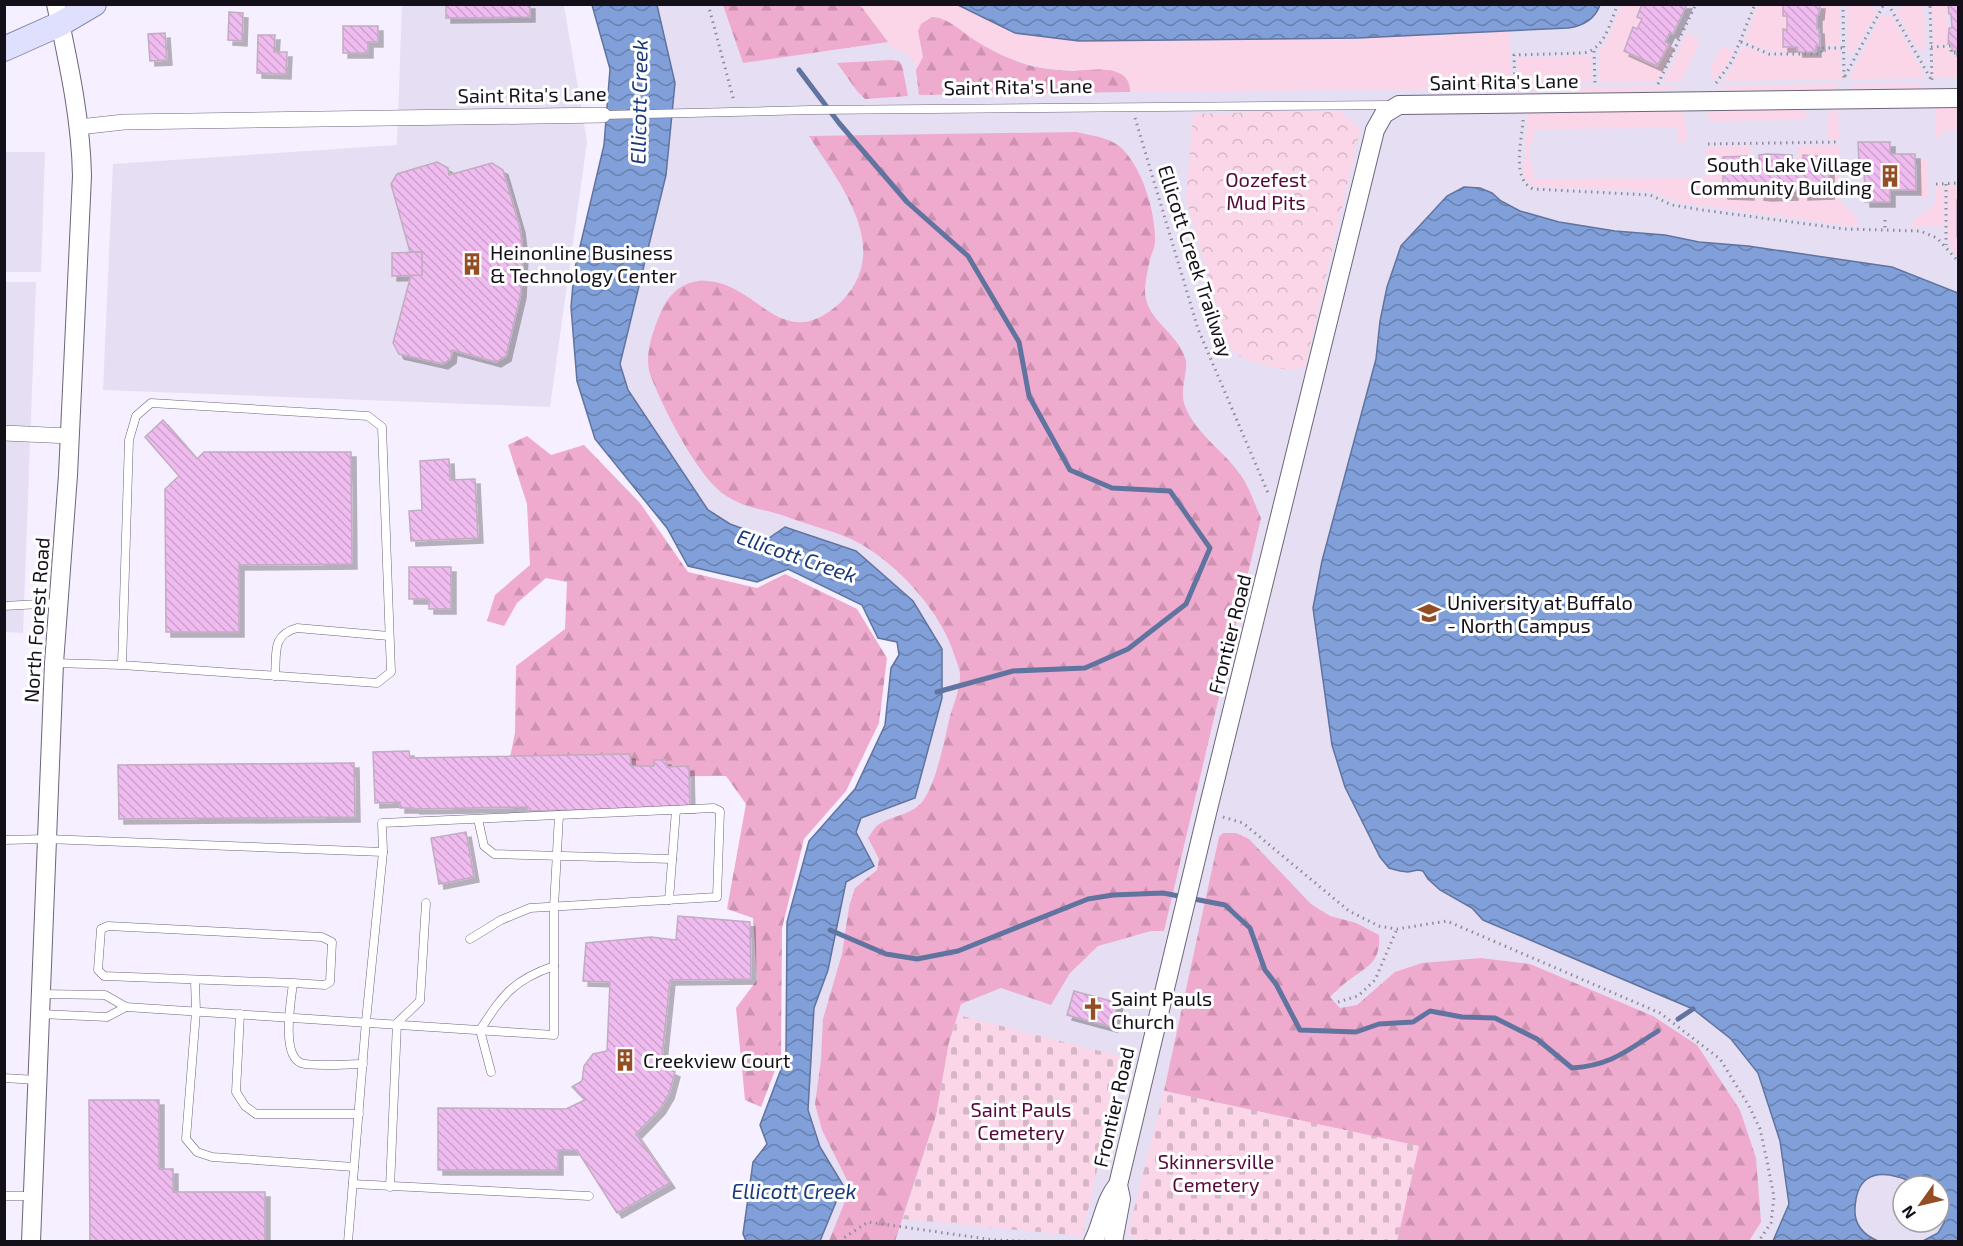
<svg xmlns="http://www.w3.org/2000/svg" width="1963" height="1246" viewBox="0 0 1963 1246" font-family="'Exo 2',sans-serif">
	<defs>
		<pattern id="forest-firs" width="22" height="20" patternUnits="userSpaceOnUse" patternTransform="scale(1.5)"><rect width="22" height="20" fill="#efabce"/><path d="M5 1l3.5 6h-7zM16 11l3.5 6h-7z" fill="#cc92b0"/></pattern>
		<pattern id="cemetery-stones" width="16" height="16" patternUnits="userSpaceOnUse" patternTransform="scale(1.5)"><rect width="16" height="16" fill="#fbd6e8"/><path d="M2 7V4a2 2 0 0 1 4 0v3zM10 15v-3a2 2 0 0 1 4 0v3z" fill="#d6b7c6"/></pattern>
		<pattern id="park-crowns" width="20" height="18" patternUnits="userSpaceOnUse" patternTransform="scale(1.5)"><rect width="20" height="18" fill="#fbd6e8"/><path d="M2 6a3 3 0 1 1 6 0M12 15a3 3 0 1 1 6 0" fill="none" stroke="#d6b7c6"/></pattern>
		<pattern id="water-waves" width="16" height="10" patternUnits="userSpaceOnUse" patternTransform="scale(1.5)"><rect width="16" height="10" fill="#819fd8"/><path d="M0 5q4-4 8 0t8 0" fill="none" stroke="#6880ae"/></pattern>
		<pattern id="building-back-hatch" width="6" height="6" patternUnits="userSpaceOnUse" patternTransform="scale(1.5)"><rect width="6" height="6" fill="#f0bcf0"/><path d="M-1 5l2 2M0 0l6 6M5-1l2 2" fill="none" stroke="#cda1cd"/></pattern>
		<filter id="shadow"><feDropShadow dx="5" dy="5" stdDeviation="0" flood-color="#0004"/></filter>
	</defs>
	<rect width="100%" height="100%" fill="#f6efff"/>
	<g fill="#e6def2" fill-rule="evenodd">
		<polygon points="402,5 564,5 587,142 550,407 103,390 113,164 397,145"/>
		<path d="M640 5H1958V1241H771L814 923 932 645 868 580 697 520 602 387ZM1903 1186H1939V1222H1903Z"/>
		<polygon points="5,152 45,152 41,272 5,272"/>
		<polygon points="4,282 36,282 23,633 5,632"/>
	</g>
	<g fill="#fbd6e8">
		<path d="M860 5H958L1015 33 1079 41 1358 38 1510 30 1511 88 1130 92 1129 83 1123 75 1097 69 1071 71 1038 67 1008 58 978 42 939 17H932L922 49 923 57 916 70C913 56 906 51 892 48Z"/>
		<polygon points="1621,5 1642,5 1637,17 1642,19 1637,29 1632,27 1624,51 1657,66 1669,44 1674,46 1657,81 1599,82 1599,52 1609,36"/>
		<polygon points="1758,5 1783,5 1783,15 1787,16 1787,30 1783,30 1783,47 1797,47 1798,52 1771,52 1745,41"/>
		<polygon points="1822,5 1839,5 1840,46 1823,46"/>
		<polygon points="1847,5 1872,5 1872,8 1877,12 1852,55 1848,50"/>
		<polygon points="1901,5 1924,5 1925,48 1923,51 1918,50 1896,12"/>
		<polygon points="1932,5 1947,5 1948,45 1935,46 1934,44"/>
		<polygon points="1881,15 1891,15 1926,78 1849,79"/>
		<polygon points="1687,33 1698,39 1699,44 1681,81 1664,81"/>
		<polygon points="1722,46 1734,51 1723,71 1713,80 1710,68"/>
		<polygon points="1743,46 1769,56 1823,56 1823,50 1840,49 1841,79 1724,81"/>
		<polygon points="1934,48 1950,48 1950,55 1958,55 1958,78 1934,78"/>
		<polygon points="1592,56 1592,82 1518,84 1517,58"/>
		<polygon points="1923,83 1921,88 1853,88 1852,84"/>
		<polygon points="1837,84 1836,89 1730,90 1718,86"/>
		<polygon points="1677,86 1669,90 1518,92 1518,88"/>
		<polygon points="1936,107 1958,107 1958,130 1941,131 1941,138 1936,138"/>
		<polygon points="1838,108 1839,140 1827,140 1828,114"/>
		<polygon points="1801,109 1807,113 1805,119 1802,120 1711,121 1706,116 1711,110"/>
		<path d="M1679 110C1689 115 1686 129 1687 140L1682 143 1678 141 1677 128 1534 129V141L1529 145V164L1534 167V179L1706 178V147L1750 146V160H1748V156L1723 157V194L1748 195 1749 191H1759L1760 195 1784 196 1793 191H1803L1804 195H1821V194L1829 193V157L1804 155 1803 160H1797V146H1839L1840 201 1858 220V227L1682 203 1649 191 1536 186 1529 183 1523 175 1528 112Z"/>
		<polygon points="1919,160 1928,160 1928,197 1920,197"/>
		<polygon points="1944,186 1944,226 1914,227 1914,220 1936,203 1936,187"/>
		<polygon points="1948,186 1958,186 1958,200 1957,201 1958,257 1951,248 1948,237"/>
	</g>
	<g fill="url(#forest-firs)">
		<polygon points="723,5 860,5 888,42 743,63"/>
		<path d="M932 17C948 17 963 33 976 41 995 53 1019 64 1041 68 1051 69 1063 71 1073 71 1092 70 1131 63 1130 92L919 95 916 70 923 57 918 31 921 24Z"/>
		<polygon points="891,60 899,61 902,65 908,96 865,99 857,91 837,63"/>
		<path d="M1076 132C1089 135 1108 137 1119 146 1142 165 1156 213 1155 242 1155 248 1151 254 1150 260 1148 269 1145 282 1145 291 1146 322 1179 332 1186 361 1188 372 1179 392 1185 406 1196 435 1225 451 1242 477 1250 489 1255 505 1261 518L1164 931H1151L1098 946 1070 973 1051 1005 1001 988 961 1004 949 1043 936 1116 895 1241H829L846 1199 848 1182 822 1130 815 1104 821 1060 823 1019 842 954 849 907 855 888 877 870 879 859 868 838C871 834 874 828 878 825 892 815 910 816 922 802 936 785 945 738 950 716 954 704 959 691 960 678 961 671 957 663 955 657 942 613 899 565 859 543 838 532 812 526 790 518 765 508 745 510 722 493 695 472 662 406 650 374 644 355 653 331 660 314 675 278 706 273 738 291 758 302 774 320 797 322 813 324 831 312 842 301 893 248 840 184 809 136Z"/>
		<polygon points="527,436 551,455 584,445 640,503 688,572 757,588 785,574 857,609 887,658 879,723 846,791 804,839 782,928 781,1055 761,1107 745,1100 736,1008 757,980 753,918 727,909 746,804 726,776 506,777 515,733 516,666 565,629 567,582 546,578 517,603 504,626 487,621 495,595 530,565 527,504 508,445"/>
		<path d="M1223 833H1236L1249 839 1311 904 1330 916 1356 923 1379 935C1381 962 1368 966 1349 980 1342 985 1336 991 1330 997L1340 1008 1357 1005 1395 972 1422 963 1481 958 1530 964 1653 1016 1697 1045 1740 1110 1756 1158 1761 1222 1749 1241H1397L1418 1146 1164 1091 1219 837Z"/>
	</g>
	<g fill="url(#cemetery-stones)">
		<polygon points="958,1015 1123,1057 1082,1236 903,1219 936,1116 949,1043"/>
		<polygon points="1164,1091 1419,1146 1397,1241 1140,1241 1128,1233"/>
	</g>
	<path fill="url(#park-crowns)" d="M1296 111H1339L1360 129 1306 363 1303 367C1292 374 1254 364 1243 358 1237 355 1233 350 1229 345L1186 199 1193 114Z"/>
	<g fill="url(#water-waves)" stroke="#60749f" stroke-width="1.5">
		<polygon points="592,5 657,5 675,83 666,175 620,364 628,390 708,510 730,524 769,538 785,527 856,551 913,601 942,649 942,698 915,798 861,818 856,832 874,866 846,882 828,970 814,1008 808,1110 820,1147 843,1185 820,1241 746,1241 743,1234 753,1162 767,1144 760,1125 786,1056 787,922 809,841 855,789 885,725 891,668 899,655 897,642 878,638 862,605 788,569 757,582 688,566 667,528 595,439 577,381 571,307 574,272 604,145 610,69"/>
		<path d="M958 5H1600C1595 19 1583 26 1568 28L1358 38 1079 41 1015 33Z"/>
		<path d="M1464 187 1480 188 1492 193 1501 201 1520 211 1559 222 1615 231 1665 235 1699 242 1748 246 1892 267 1958 293V1241H1923L1938 1233 1944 1223V1214L1939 1203V1186C1934 1186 1929 1187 1925 1186 1916 1185 1907 1179 1898 1177 1870 1169 1856 1181 1855 1209 1854 1226 1864 1235 1878 1241H1773L1789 1204 1780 1141 1758 1073 1731 1039 1693 1009 1483 920 1472 908 1440 890 1428 879 1423 871 1418 870 1408 872 1400 871 1389 868 1380 857 1345 787 1332 745 1313 608 1322 561 1376 359 1380 321 1387 287 1401 246 1447 196Z"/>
	</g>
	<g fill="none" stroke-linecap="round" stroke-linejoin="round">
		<g stroke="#60749f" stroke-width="5">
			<polyline points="799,70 839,123 907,202 968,256 1019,342 1029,396 1070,470 1112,488 1170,491 1210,548 1186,604 1128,649 1085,668 1013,671 937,692"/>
			<path d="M830 930 886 954 917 959 958 951 1088 899 1113 895 1163 893 1225 905 1250 928 1265 970 1276 984 1300 1030 1356 1032 1379 1024 1413 1022 1430 1011 1462 1017 1495 1018 1537 1039 1572 1068C1612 1065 1626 1051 1658 1031"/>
			<polyline points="1678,1019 1693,1009"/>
		</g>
	</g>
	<g fill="url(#building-back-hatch)" stroke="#c1acc1" stroke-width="1.5" filter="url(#shadow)">
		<polygon points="446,4 530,4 530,17 446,18"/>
		<polygon points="1642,4 1687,4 1673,34 1670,32 1665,42 1669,44 1657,66 1624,51 1633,27 1637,29 1642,19 1637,17"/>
		<polygon points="1783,4 1820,4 1819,15 1817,15 1817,29 1819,29 1820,46 1816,46 1816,52 1798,52 1797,47 1783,47 1783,29 1787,30 1787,16 1783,16"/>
		<polygon points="1948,4 1958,4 1958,51 1952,51 1952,44 1948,44 1949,28 1952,28 1951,14 1949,14"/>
		<polygon points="229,12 243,13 242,41 228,40"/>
		<polygon points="343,26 378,26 378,42 368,42 368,53 343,53"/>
		<polygon points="165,33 167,60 150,61 148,34"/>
		<polygon points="258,35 275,35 274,52 287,52 286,74 257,73"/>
		<polygon points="1858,142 1890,142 1890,154 1915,154 1916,190 1890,190 1890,202 1865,202 1864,162 1859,162"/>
		<polygon points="1767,154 1792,155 1792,160 1803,160 1803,155 1829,157 1829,194 1803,195 1803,191 1793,191 1793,195 1767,196 1759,195 1759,191 1749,191 1749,195 1723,194 1723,157 1748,156 1748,160 1759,160 1759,155"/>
		<polygon points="437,162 448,168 449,175 492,163 503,170 520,228 523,253 521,293 506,356 496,362 452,350 451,358 443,364 399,354 393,343 411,275 422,275 422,252 410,252 391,184 397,174"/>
		<rect x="1957" y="200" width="1" height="37"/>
		<polygon points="422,252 422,275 392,276 392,253"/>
		<polygon points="163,420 197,459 204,452 351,452 352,564 239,565 239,632 166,632 165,489 179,476 145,437"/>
		<polygon points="449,459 450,480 475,479 478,538 411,541 409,511 422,510 420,461"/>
		<polygon points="409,567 451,567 451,609 429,609 429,599 409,599"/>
		<polygon points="409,751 410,758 630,754 631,766 654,766 654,760 666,760 667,767 689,766 690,808 527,811 527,807 415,809 414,808 400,808 400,802 375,803 373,752"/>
		<polygon points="354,763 355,817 119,819 118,765"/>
		<polygon points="466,832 474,877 439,884 431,838"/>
		<polygon points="678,916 750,922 751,979 670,980 661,1066 675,1072 669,1094 660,1109 636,1134 670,1183 617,1213 577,1150 558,1150 558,1170 438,1170 438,1108 566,1109 585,1100 572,1087 582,1081 584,1066 593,1054 607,1051 610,982 583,981 586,943 651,937 676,940"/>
		<polygon points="1074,991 1118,1003 1112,1027 1067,1015"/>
		<polygon points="89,1100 159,1100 159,1169 173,1169 173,1192 265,1192 265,1242 90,1242"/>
	</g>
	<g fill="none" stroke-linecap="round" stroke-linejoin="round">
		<g stroke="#6e647b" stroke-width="9">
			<g id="service">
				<polyline points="603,115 811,110 1391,105"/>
				<polyline points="4,606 58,603"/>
				<polyline points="54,663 122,665 377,683 391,672 382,427 368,416 151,403 136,416 129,440 122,665"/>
				<path d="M275 676C277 654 271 635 297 628L389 636"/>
				<polyline points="478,819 484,846 494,854 672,859"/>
				<polyline points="4,840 46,839 383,852"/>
				<polyline points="669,900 676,810"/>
				<polyline points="195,980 196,1012 186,1139 197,1152 212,1157 354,1167"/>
				<path d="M293 983 104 976 98 970 101 929 108 926 322 937 332 942 330 982 325 985 293 983C291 1001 281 1055 301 1063 312 1067 349 1064 363 1064"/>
				<polyline points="41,994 105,995 126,1007 554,1035 554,907 559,815"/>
				<polyline points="40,1014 107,1017 126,1007"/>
				<polyline points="240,1014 236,1092 245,1106 256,1114 359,1114"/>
				<path d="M491 1072 480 1030C503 995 513 980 554 966"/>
				<polyline points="4,1078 36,1080"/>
				<polyline points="353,1184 589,1196"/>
				<polyline points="390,1187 397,1023 420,1001 426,903"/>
				<polyline points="4,1196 32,1196"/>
				<polyline points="348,1242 366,1021 383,852 382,823 714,808 720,811 717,897 530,908 501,920 470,939"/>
			</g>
		</g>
		<g stroke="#6e647b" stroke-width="16">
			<g id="minor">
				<polyline points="79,127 124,122 603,115"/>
				<polyline points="4,433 70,436"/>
			</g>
		</g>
		<g stroke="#6e647b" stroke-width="20">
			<g id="tertiary">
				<path d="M31 1242 54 663 68 475 82 176C81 118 68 61 56 4"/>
				<path d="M1093 1242C1103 1223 1104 1201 1118 1185"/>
				<polyline points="1113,1242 1121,1199 1118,1185 1207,813 1375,130 1384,114 1399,105 1958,98"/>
			</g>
		</g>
		<g stroke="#8a8aae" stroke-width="26">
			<polyline id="primary" points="4,49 60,24 94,4"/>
		</g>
		<g stroke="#908b98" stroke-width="3" stroke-dasharray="1.5 4.5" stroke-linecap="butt">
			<polyline points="708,4 734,101"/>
			<polyline points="1843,4 1844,82"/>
			<polyline points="1888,4 1932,81 1930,4"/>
			<polyline points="1741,42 1769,54 1821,54 1821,48 1844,48"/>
			<polyline points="1931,47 1951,46 1951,53 1958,53"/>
			<polyline points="1594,51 1595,85"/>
			<polyline points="1845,76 1884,4"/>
			<polyline points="1716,83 1732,61 1755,4"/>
			<polyline points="1658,84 1696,4"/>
			<path d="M1515 86 1514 55 1583 53C1605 50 1610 22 1618 4"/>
			<polyline points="1135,118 1198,329 1268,493"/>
			<path d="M1523 120C1522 140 1511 179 1533 189L1650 195 1672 205 1702 210 1845 229 1920 231 1937 238 1958 261"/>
			<polyline points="1708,144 1839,142"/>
			<polyline points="1936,184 1958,183"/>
			<polyline points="1946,184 1946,245"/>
			<polyline points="1885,220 1885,230"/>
			<polyline points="1223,817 1243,823 1349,911 1379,926 1397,929 1447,921 1660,1013 1720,1059 1749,1106 1760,1129 1767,1161 1774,1197 1771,1223 1758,1242"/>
			<polyline points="1338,1002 1358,996 1375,980 1397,929"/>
			<polyline points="841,1242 842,1239 868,1222 994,1240 1044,1242"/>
		</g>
		<use href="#service" stroke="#fff" stroke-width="8"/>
		<use href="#minor" stroke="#fff" stroke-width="15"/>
		<use href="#tertiary" stroke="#fff" stroke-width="18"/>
		<use href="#primary" stroke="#dfe0fe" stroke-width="24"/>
	</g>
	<defs>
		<g id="building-bare" transform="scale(1.8)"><path d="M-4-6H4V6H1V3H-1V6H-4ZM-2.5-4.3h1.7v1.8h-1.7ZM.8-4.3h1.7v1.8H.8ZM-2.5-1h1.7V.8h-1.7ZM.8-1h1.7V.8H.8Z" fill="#934e23" stroke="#fff" stroke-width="2.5" paint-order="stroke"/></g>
		<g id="university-bare" transform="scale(1.8)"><path d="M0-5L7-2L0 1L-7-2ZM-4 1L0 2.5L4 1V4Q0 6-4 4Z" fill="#934e23" stroke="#fff" stroke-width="2.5" paint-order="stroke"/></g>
		<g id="church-bare" transform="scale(1.8)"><path d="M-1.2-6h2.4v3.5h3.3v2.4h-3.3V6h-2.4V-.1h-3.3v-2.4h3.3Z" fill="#934e23" stroke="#fff" stroke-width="2.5" paint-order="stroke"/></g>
	</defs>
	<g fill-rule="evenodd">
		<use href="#building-bare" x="1890" y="176"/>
		<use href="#building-bare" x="472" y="264"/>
		<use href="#university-bare" x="1429" y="613"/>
		<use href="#church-bare" x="1093" y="1009"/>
		<use href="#building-bare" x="625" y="1060"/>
	</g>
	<g text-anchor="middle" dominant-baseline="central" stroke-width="6" stroke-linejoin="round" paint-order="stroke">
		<g font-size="20" fill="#141019" stroke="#fff">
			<text transform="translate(1504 81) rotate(-1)">Saint Rita's Lane</text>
			<text transform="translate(1018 86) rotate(-1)">Saint Rita's Lane</text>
			<text transform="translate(532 94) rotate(-1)">Saint Rita's Lane</text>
			<text transform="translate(1196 261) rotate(72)">Ellicott Creek Trailway</text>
			<text transform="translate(36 620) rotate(-86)">North Forest Road</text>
			<text transform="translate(1229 634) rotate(-76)">Frontier Road</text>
			<text transform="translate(1113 1107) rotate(-77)">Frontier Road</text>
		</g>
		<g font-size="20" fill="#141019" stroke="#fff" text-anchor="start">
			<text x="1872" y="164" text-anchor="end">South Lake Village<tspan x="1872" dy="23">Community Building</tspan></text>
			<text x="490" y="252">Heinonline Business<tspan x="490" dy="23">&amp; Technology Center</tspan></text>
			<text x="1447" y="602">University at Buffalo<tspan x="1447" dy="23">- North Campus</tspan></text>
			<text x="1111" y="998">Saint Pauls<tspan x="1111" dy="23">Church</tspan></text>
			<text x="643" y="1060">Creekview Court</text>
		</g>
		<g font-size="20" fill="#57083b" stroke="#fff">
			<text x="1266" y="179">Oozefest<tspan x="1266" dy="23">Mud Pits</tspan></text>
			<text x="1021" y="1109">Saint Pauls<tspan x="1021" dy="23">Cemetery</tspan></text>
			<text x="1216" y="1161">Skinnersville<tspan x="1216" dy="23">Cemetery</tspan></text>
		</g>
		<g font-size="21" font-style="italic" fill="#19397c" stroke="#fff">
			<text transform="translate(638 102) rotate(-89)">Ellicott Creek</text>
			<text transform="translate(797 555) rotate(19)">Ellicott Creek</text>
			<text x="794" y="1190">Ellicott Creek</text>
		</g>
	</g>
	<rect width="1963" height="1246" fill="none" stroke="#141019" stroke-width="12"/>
	<g transform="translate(1921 1204) rotate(236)"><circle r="28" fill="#ffffff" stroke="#a19fa3" stroke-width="1.5"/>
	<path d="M0-4.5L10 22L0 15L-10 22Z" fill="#934e23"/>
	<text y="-9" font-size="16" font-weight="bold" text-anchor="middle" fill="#141019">N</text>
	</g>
</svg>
